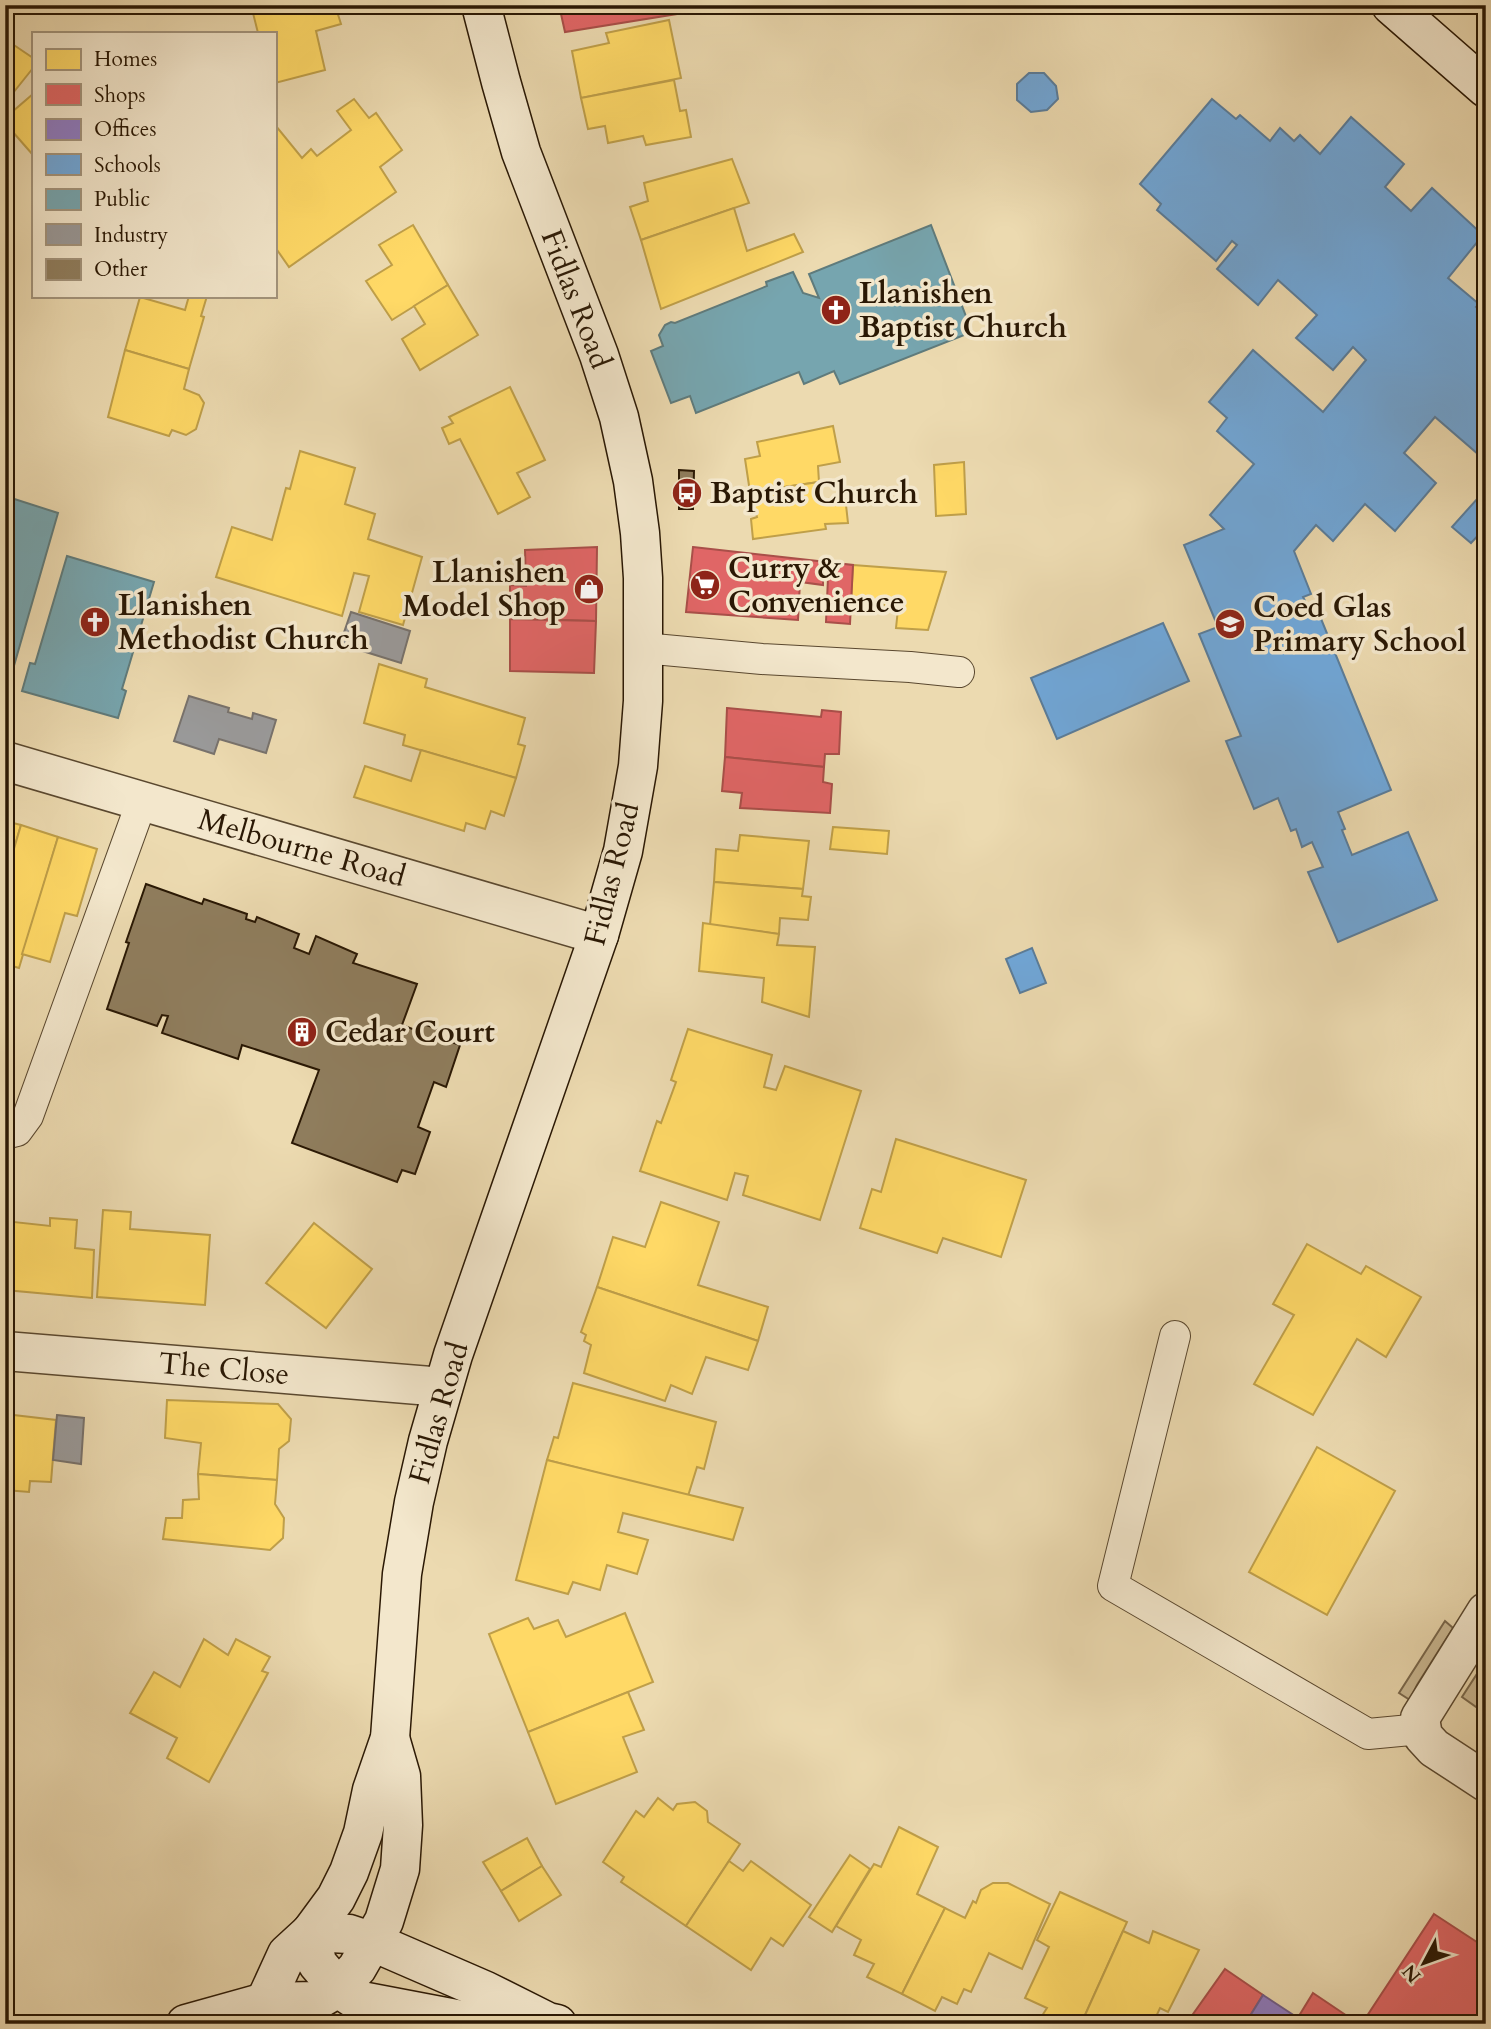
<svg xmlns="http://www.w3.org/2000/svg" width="1491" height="2029" viewBox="0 0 1491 2029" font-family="Cardo,serif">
	<rect width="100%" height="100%" fill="#ecdab0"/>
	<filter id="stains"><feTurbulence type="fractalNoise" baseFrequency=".00286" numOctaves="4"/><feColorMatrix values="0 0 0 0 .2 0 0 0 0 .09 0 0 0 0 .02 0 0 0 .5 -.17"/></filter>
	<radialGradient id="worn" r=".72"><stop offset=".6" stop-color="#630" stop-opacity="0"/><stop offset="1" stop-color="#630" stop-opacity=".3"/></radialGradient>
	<g fill="#cbb993" stroke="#7a684c" stroke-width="2">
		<polygon points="1445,1621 1453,1628 1417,1685 1410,1700 1399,1693"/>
		<polygon points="1486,1660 1486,1698 1479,1709 1462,1697"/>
	</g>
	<g fill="#ffd966" stroke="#bf9f49" stroke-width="2">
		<polygon points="251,5 335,5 341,24 316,31 325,70 275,83 275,33 258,33"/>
		<polygon points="669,20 681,78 581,98 572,51 609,43 606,33"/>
		<polygon points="5,39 33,58 33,68 5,103"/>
		<polygon points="674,80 680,111 686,110 691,137 646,145 643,136 608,143 605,126 588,129 581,98"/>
		<polygon points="33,94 33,155 5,123 5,118"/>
		<polygon points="354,99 369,118 376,113 402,150 380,167 396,192 289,267 275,247 275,127 276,126 302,158 311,149 317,156 351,130 337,111"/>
		<polygon points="732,159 749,203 641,240 630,207 648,201 644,183"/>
		<polygon points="734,208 747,251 794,234 803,252 661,309 641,240"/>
		<polygon points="413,225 448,285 392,320 366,281 392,265 379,245"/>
		<polygon points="448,285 478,335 420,370 402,339 425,324 414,306"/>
		<polygon points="189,296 207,296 201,316 204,317 189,369 125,350 140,297 185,310"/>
		<polygon points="125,350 189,369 184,389 199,395 204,403 196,429 186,435 172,430 169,436 108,417"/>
		<polygon points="510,387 545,460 517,473 530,497 498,514 460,439 449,444 442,428 453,423 449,417"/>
		<polygon points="833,426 840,462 818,466 819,482 750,492 745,459 760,456 757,442"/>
		<polygon points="300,451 355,468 345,504 375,514 368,539 422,557 403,625 359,612 369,576 354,573 342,616 216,577 232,527 272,540 286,488 290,489"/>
		<polygon points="964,462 966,514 936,516 934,465"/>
		<polygon points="819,482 822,500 845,496 848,523 825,524 826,529 753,539 751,519 757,517 750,492"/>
		<polygon points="853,565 946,572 928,630 896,628 898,609 884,608 884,602 851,600"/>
		<polygon points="379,664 427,679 425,687 525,718 518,744 525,746 516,778 403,745 405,735 364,723"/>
		<polygon points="421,750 516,778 504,816 491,811 485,829 466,823 464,831 354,797 365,766 411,781"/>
		<polygon points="5,821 21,825 5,879"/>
		<polygon points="21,825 58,837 19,968 5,964 5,916 11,897 5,894 5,879"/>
		<polygon points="833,827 889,831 887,854 830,849"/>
		<polygon points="740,835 809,841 803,889 714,882 716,849 738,851"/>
		<polygon points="58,837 97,849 77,916 65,913 50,962 22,954"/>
		<polygon points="714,882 803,889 802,896 811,897 808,920 780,918 779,934 710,925"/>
		<polygon points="703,923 779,934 777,945 815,947 809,1017 762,1002 764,978 699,971"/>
		<polygon points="688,1029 772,1055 764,1087 776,1090 785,1066 861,1091 820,1220 743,1195 748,1176 735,1173 727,1200 640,1171 657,1121 661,1123 676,1082 671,1080"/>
		<polygon points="896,1139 1026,1180 1001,1257 943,1238 937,1253 860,1228 872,1189 881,1192"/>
		<polygon points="661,1202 719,1222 698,1285 768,1307 758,1341 597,1287 613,1237 645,1247"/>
		<polygon points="103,1210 131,1212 130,1229 210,1235 205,1305 97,1297"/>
		<polygon points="50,1218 77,1220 75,1248 94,1250 92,1298 5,1290 5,1221 50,1226"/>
		<polygon points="314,1223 372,1269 326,1328 266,1283"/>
		<polygon points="1307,1244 1361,1274 1366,1266 1421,1297 1386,1357 1357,1339 1313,1415 1254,1384 1294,1315 1273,1304"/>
		<polygon points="597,1287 758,1341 748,1370 706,1357 692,1394 671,1385 665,1401 584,1373 591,1345 584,1341 586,1335 581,1332"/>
		<polygon points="573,1383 716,1422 704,1469 697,1467 688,1496 547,1460 554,1437 558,1438"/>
		<polygon points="167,1400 278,1404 291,1419 289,1441 279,1449 277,1480 198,1474 201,1443 165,1438"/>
		<polygon points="5,1414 56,1420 51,1482 30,1481 29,1492 5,1490"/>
		<polygon points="1317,1447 1395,1491 1327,1615 1249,1572"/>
		<polygon points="547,1460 743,1508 733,1540 623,1513 618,1532 648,1540 637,1574 607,1565 600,1590 573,1582 568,1594 516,1580"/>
		<polygon points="198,1474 277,1480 275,1504 284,1518 283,1538 270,1550 163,1539 166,1518 182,1518 183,1500 199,1499"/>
		<polygon points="625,1613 653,1682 528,1732 489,1634 528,1618 534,1629 558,1620 566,1637"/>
		<polygon points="204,1639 228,1655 236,1639 270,1657 262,1671 268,1673 209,1782 167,1758 177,1738 130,1713 154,1672 180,1687"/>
		<polygon points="628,1692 644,1730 623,1737 637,1772 556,1804 528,1732"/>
		<polygon points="658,1798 673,1810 677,1804 695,1802 707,1811 708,1822 740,1844 686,1926 621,1882 624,1877 603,1862 636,1811 644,1817"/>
		<polygon points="899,1827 938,1847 917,1894 945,1908 902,1994 867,1977 874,1964 854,1955 861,1940 836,1926 874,1864 881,1867"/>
		<polygon points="527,1838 542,1866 501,1891 483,1862"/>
		<polygon points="850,1855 870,1869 832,1932 809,1917"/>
		<polygon points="729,1861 743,1871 751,1861 811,1905 783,1946 771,1938 751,1970 686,1926"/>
		<polygon points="542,1866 561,1895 519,1921 501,1891"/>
		<polygon points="993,1883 1008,1883 1050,1904 1022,1969 989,1953 971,1992 964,1989 957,2004 942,1997 935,2011 902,1994 945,1908 965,1918 973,1901 976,1903 981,1890"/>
		<polygon points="1060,1892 1127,1922 1081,2024 1046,2024 1040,2019 1047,2008 1025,1998 1049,1947 1037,1940"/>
		<polygon points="1123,1931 1149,1943 1153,1931 1199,1950 1168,2012 1160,2008 1154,2021 1146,2018 1144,2024 1081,2024"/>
	</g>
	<g fill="#e06666" stroke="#a94f49" stroke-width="2">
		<polygon points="559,5 733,5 565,32"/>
		<polygon points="597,547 596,621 510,619 510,585 526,586 525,550"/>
		<polygon points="693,547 853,565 850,624 826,622 828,578 823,577 823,585 800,582 798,620 686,612"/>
		<polygon points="510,619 596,621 594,673 510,671"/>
		<polygon points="727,708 821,717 822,710 841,712 839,754 825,754 824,767 725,757"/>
		<polygon points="725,757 824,767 823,782 832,784 830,813 740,808 742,793 722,791"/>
		<polygon points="1434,1914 1486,1948 1486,2015 1480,2024 1373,2024 1365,2019"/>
		<polygon points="1225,1969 1263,1995 1245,2024 1186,2024"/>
		<polygon points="1313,1993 1359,2024 1294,2024"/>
	</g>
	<polygon fill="#8e7cc3" stroke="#705e8a" stroke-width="2" points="1263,1995 1298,2018 1294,2024 1245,2024"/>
	<g fill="#6fa8dc" stroke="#5a7d9b" stroke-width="2">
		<polygon points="1029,73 1044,73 1056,86 1058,99 1047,110 1031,112 1017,100 1017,84"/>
		<polygon points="1212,99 1236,119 1240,115 1270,141 1280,128 1294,141 1300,135 1320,154 1351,117 1404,164 1385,187 1411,211 1432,188 1483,235 1448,278 1479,304 1476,307 1486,316 1486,461 1435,417 1404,453 1436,483 1395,531 1365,504 1333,541 1316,525 1294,551 1311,594 1303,597 1311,612 1317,609 1391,790 1338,812 1345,829 1342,830 1352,855 1408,832 1437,900 1338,942 1308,872 1323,867 1312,842 1302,847 1296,829 1291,831 1278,798 1254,809 1226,741 1241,736 1199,634 1218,627 1184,545 1224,529 1210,515 1254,464 1217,431 1227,418 1209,402 1253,350 1323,412 1366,360 1353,347 1333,370 1296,338 1317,315 1278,280 1258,305 1217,269 1237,245 1232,241 1216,261 1157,210 1161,204 1140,184"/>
		<polygon points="1486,489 1486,531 1484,529 1471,543 1452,527"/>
		<polygon points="1163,623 1189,681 1057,739 1031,678"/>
		<polygon points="1032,948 1046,983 1020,993 1006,959"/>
	</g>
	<g fill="#76a5af" stroke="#5f7b7c" stroke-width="2">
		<polygon points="931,225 972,332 840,384 834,371 804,384 799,372 696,413 690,396 671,403 651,351 663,346 659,335 665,325 671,322 675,323 767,286 766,282 793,272 803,293 819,298 809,274"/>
		<polygon points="5,496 58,513 7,690 5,690"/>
		<polygon points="67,556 154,582 122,689 126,691 118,718 22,691 30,663 35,664"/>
	</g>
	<g fill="#999" stroke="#78726c" stroke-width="2">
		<polygon points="351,612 410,631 401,663 340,644"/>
		<polygon points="189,696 229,708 228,712 252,719 253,713 276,720 266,753 219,739 214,754 174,741"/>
		<polygon points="57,1415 84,1418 81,1464 53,1460"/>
	</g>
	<g fill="#8f7d5d" stroke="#2a1804" stroke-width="2">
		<polygon points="679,470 694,471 693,509 679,509"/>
		<polygon points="146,884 202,904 204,899 247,914 246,919 255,922 257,917 299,934 294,948 309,954 316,936 357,954 353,963 417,984 402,1025 415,1030 418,1022 443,1031 440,1038 460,1045 446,1087 434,1082 418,1127 430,1132 415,1174 402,1170 397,1182 292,1143 319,1070 242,1045 238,1059 162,1033 168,1016 162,1015 157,1026 107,1009 129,943 126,942"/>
	</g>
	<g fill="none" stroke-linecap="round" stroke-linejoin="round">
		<g stroke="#5a482f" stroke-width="32">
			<g id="lane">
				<polyline points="643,648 762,659 910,667 959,672"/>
				<polyline points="5,1134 17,1131 28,1116 142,801"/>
				<polyline points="1175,1336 1113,1586 1368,1734 1421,1729"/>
			</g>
		</g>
		<g stroke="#5a482f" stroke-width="41">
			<g id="street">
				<polyline points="5,761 599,935"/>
				<polyline points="5,1351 443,1387"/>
				<polyline points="1486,1612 1420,1718 1423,1736 1434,1748 1486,1782"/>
			</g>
		</g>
		<g stroke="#2a1804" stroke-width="41">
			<g id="secondary">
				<polyline points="1391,5 1486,88"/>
				<polyline points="311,1932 349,1934 373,1942 486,1991 548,2022 557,2024"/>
				<polyline points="311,1932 317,1963 338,1988 356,2000 482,2024"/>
				<polyline points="265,2002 287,1954 311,1932 336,1898 349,1872 363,1833 372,1790 390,1738 402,1574 414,1502 428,1441 453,1355 599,935 623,851 638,766 643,701 643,578 640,533 633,481 619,417 599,355 521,152 501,82 481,5"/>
				<polyline points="186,2024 265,2002 316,2001 338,1988 357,1968 384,1921 400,1869 403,1825 401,1776 390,1738"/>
			</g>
		</g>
		<use href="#lane" stroke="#f3e7cc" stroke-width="30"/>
		<use href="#street" stroke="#f3e7cc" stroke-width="38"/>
		<use href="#secondary" stroke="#f3e7cc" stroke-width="38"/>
	</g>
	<defs>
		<g id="church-disc" transform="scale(1.575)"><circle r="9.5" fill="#8f2418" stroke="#f3e7cc"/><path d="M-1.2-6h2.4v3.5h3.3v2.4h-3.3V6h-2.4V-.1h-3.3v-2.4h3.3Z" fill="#fff"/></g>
		<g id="bus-disc" transform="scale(1.575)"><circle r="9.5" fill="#8f2418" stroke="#f3e7cc"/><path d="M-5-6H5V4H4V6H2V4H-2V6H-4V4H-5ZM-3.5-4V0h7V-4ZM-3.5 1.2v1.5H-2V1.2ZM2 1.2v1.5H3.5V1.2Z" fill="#fff"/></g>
		<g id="supermarket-disc" transform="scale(1.575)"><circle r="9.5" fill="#8f2418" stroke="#f3e7cc"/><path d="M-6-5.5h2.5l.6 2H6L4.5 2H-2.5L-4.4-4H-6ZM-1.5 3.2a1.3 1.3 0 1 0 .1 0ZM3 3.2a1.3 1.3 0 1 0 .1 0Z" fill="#fff"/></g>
		<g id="shop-disc" transform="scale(1.575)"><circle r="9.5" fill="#8f2418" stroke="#f3e7cc"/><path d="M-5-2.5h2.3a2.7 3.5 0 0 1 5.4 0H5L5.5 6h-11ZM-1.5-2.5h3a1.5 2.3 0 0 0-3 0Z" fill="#fff"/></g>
		<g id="school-disc" transform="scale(1.575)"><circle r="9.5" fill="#8f2418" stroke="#f3e7cc"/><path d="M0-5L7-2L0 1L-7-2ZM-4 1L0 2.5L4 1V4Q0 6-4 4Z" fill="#fff"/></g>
		<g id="building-disc" transform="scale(1.575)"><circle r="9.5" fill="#8f2418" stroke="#f3e7cc"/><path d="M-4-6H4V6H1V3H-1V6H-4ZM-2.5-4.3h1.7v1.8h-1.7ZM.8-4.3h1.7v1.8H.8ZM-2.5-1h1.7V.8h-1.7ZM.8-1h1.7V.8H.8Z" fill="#fff"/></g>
	</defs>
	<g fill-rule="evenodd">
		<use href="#church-disc" x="836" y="310"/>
		<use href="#bus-disc" x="687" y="493"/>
		<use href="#supermarket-disc" x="705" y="585"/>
		<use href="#shop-disc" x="589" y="589"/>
		<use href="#church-disc" x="95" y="622"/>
		<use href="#school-disc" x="1230" y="624"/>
		<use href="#building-disc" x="302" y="1032"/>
	</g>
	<g text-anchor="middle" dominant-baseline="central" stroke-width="7" stroke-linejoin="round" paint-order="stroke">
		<g font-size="30" font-weight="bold" fill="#2a1804" stroke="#f3e7cc" text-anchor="start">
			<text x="859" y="293">Llanishen<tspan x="859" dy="34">Baptist Church</tspan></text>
			<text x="710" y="493">Baptist Church</text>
			<text x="728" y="568">Curry &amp;<tspan x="728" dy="34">Convenience</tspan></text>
			<text x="566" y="572" text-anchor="end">Llanishen<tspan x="566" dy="34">Model Shop</tspan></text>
			<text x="118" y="605">Llanishen<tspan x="118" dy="34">Methodist Church</tspan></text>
			<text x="1253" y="607">Coed Glas<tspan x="1253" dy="34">Primary School</tspan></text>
			<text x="325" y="1032">Cedar Court</text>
		</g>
		<g font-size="30" fill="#2a1804" stroke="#f3e7cc">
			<text transform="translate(576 299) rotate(69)">Fidlas Road</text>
			<text transform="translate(302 848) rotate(16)">Melbourne Road</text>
			<text transform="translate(612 874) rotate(-76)">Fidlas Road</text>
			<text transform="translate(224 1369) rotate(5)">The Close</text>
			<text transform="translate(439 1413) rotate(-74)">Fidlas Road</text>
		</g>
	</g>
	<rect width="1491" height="2029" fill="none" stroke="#ecdab0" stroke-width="28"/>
	<rect x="7" y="7" width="1477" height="2015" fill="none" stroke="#2a1804" stroke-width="3.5"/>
	<rect x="14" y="14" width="1463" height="2001" fill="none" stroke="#2a1804" stroke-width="2"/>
	<rect x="32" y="32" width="245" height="266" fill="#f3e7cc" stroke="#a3947c" stroke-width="2"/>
	<rect x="46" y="49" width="35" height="21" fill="#ffd966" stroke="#a3947c" stroke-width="2"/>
	<text x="94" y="66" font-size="21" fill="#2a1804">Homes</text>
	<rect x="46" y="84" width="35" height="21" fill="#e06666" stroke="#a3947c" stroke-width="2"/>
	<text x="94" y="102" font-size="21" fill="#2a1804">Shops</text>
	<rect x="46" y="119" width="35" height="21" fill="#8e7cc3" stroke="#a3947c" stroke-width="2"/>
	<text x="94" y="136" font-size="21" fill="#2a1804">Offices</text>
	<rect x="46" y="154" width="35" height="21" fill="#6fa8dc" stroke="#a3947c" stroke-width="2"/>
	<text x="94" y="172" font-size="21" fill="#2a1804">Schools</text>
	<rect x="46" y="189" width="35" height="21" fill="#76a5af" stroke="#a3947c" stroke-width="2"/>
	<text x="94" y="206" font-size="21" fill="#2a1804">Public</text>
	<rect x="46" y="224" width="35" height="21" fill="#999999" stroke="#a3947c" stroke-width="2"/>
	<text x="94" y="242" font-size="21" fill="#2a1804">Industry</text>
	<rect x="46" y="259" width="35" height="21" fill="#8f7d5d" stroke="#a3947c" stroke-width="2"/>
	<text x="94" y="276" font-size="21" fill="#2a1804">Other</text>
	<g transform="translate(1424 1963) rotate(229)" stroke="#f3e7cc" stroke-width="5" paint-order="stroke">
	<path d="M0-5L12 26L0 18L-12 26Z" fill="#2a1804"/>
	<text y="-10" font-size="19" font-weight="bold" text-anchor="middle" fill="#2a1804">N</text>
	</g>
	<rect width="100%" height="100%" filter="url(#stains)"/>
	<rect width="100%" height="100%" fill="url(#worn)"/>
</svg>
